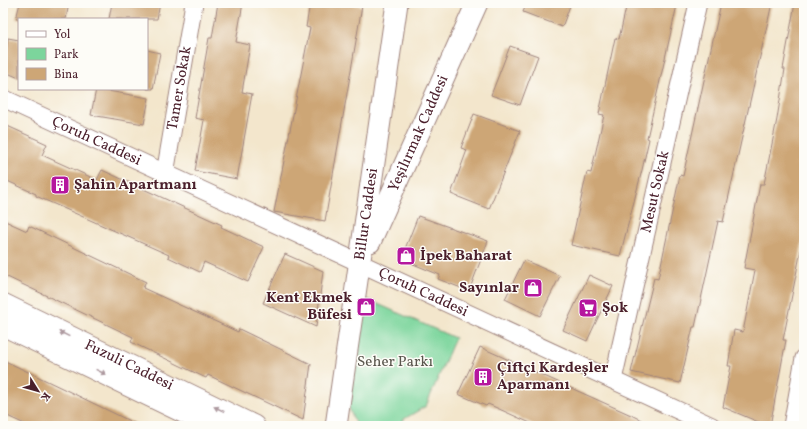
<svg xmlns="http://www.w3.org/2000/svg" width="807" height="429" viewBox="0 0 807 429" font-family="Vollkorn,serif">
	<rect width="100%" height="100%" fill="#fdfcf7"/>
	<filter id="ink" filterUnits="userSpaceOnUse"><feTurbulence type="fractalNoise" baseFrequency=".025" numOctaves="2"/><feDisplacementMap in="SourceGraphic" scale="8" xChannelSelector="R" yChannelSelector="G"/><feConvolveMatrix kernelMatrix="1 2 1 2 8 2 1 2 1" color-interpolation-filters="sRGB"/></filter>
	<filter id="wash" filterUnits="userSpaceOnUse"><feTurbulence type="fractalNoise" baseFrequency=".012" numOctaves="4" result="noise"/><feDisplacementMap in="SourceGraphic" scale="16" xChannelSelector="R" yChannelSelector="G"/><feGaussianBlur stdDeviation="0.9" result="paint"/><feColorMatrix in="noise" values="0 0 0 0 0 0 0 0 0 0 0 0 0 0 0 0 0 1.4 0 .05"/><feComposite in="paint" operator="in"/></filter>
	<g filter="url(#wash)">
		<rect width="100%" height="100%" fill="#f3e6cc"/>
		<polygon fill="#7cd59c" stroke="#637a64" points="362,297 455,338 426,406 404,419 401,426 356,426 342,389"/>
		<g id="blocks">
			<g fill="#cda676">
				<polygon points="20,3 69,3 66,19 16,19"/>
				<polygon points="112,3 160,3 157,19 109,19"/>
				<polygon points="218,3 243,3 236,42 250,45 242,92 252,94 237,179 195,171 204,120 195,118 209,38 212,38"/>
				<polygon points="310,3 345,3 362,6 325,221 274,212 310,28 306,27"/>
				<polygon points="527,3 571,3 562,27 523,12"/>
				<polygon points="627,3 669,3 677,5 647,138 649,139 642,170 620,256 571,245 587,172 591,173 604,115 599,114 615,38 619,39"/>
				<polygon points="721,3 772,3 723,222 718,221 695,327 693,327 680,383 631,372 654,278 658,279 680,175 683,176"/>
				<polygon points="795,3 804,3 804,235 783,340 786,340 770,426 768,426 723,407 731,366 728,366 734,330 743,332 755,270 744,268 760,184 764,184 777,119 785,69 783,69"/>
				<polygon points="8,38 19,40 19,78 3,71"/>
				<polygon points="510,46 538,56 520,105 491,95"/>
				<polygon points="147,50 160,53 153,89 147,89"/>
				<polygon points="96,89 149,98 144,124 91,115"/>
				<polygon points="474,114 520,131 489,209 451,194 467,150 461,148"/>
				<polygon points="3,124 47,144 42,155 97,180 102,170 222,225 221,227 264,247 248,282 204,262 200,272 168,257 169,255 36,196 36,194 3,179"/>
				<polygon points="418,216 488,241 469,291 438,279 440,275 401,259"/>
				<polygon points="3,220 27,231 29,226 146,282 143,288 238,332 239,329 311,364 303,420 208,375 206,378 131,342 133,337 3,275"/>
				<polygon points="285,254 323,271 316,327 263,303"/>
				<polygon points="524,260 560,276 540,316 505,299"/>
				<polygon points="589,275 613,286 587,341 563,330"/>
				<polygon points="480,347 631,415 653,426 537,426 488,404 486,406 458,394"/>
				<polygon points="3,360 66,390 140,426 29,426 3,414"/>
			</g>
		</g>
	</g>
	<g filter="url(#ink)">
		<use href="#blocks" fill-opacity="0" stroke="#9e827c" stroke-width="1"/>
		<g fill="none" stroke-linecap="round" stroke-linejoin="round">
			<g stroke="#9e827c" stroke-width="19">
				<g id="minor">
					<path id="s1" d="M3 98 712 426"/>
					<path id="s2" d="M165 174 194 3"/>
					<path id="s3" d="M613 380 698 3"/>
					<polyline points="792,426 804,358"/>
				</g>
			</g>
			<g stroke="#9e827c" stroke-width="23">
				<g id="tertiary">
					<path id="s4" d="M370 242 477 3"/>
					<path id="s5" d="M3 304 254 426"/>
					<polyline points="3,325 212,426"/>
					<path id="s6" d="M336 426 397 3"/>
				</g>
			</g>
			<use href="#minor" stroke="#fff" stroke-width="17"/>
			<use href="#tertiary" stroke="#fff" stroke-width="21"/>
		</g>
		<defs><path id="oneway-solid" d="M-6-.8H1V-3.2L6.5 0L1 3.2V.8H-6Z"/></defs>
		<g fill="#ae9aa0">
			<use href="#oneway-solid" transform="translate(64 334) rotate(-154)"/>
			<use href="#oneway-solid" transform="translate(101 372) rotate(26)"/>
			<use href="#oneway-solid" transform="translate(219 409) rotate(-154)"/>
		</g>
	</g>
	<defs>
		<g id="building-square" transform="scale(1)"><rect x="-9" y="-9" width="18" height="18" rx="4" fill="#b5179e" stroke="#fdfcf7"/><path d="M-4-6H4V6H1V3H-1V6H-4ZM-2.5-4.3h1.7v1.8h-1.7ZM.8-4.3h1.7v1.8H.8ZM-2.5-1h1.7V.8h-1.7ZM.8-1h1.7V.8H.8Z" fill="#fff"/></g>
		<g id="shop-square" transform="scale(1)"><rect x="-9" y="-9" width="18" height="18" rx="4" fill="#b5179e" stroke="#fdfcf7"/><path d="M-5-2.5h2.3a2.7 3.5 0 0 1 5.4 0H5L5.5 6h-11ZM-1.5-2.5h3a1.5 2.3 0 0 0-3 0Z" fill="#fff"/></g>
		<g id="supermarket-square" transform="scale(1)"><rect x="-9" y="-9" width="18" height="18" rx="4" fill="#b5179e" stroke="#fdfcf7"/><path d="M-6-5.5h2.5l.6 2H6L4.5 2H-2.5L-4.4-4H-6ZM-1.5 3.2a1.3 1.3 0 1 0 .1 0ZM3 3.2a1.3 1.3 0 1 0 .1 0Z" fill="#fff"/></g>
	</defs>
	<g fill-rule="evenodd">
		<use href="#building-square" x="60" y="185"/>
		<use href="#shop-square" x="406" y="256"/>
		<use href="#shop-square" x="533" y="288"/>
		<use href="#shop-square" x="366" y="307"/>
		<use href="#supermarket-square" x="588" y="308"/>
		<use href="#building-square" x="483" y="377"/>
	</g>
	<g text-anchor="middle" dominant-baseline="central" stroke-width="3" stroke-linejoin="round" paint-order="stroke">
		<g font-size="15" fill="#4a1f2b" stroke="#fdfcf7">
			<text stroke="none"><textPath href="#s2" startOffset="87">Tamer Sokak</textPath></text>
			<text stroke="none"><textPath href="#s4" startOffset="119">Yeşilırmak Caddesi</textPath></text>
			<text stroke="none"><textPath href="#s1" startOffset="103">Çoruh Caddesi</textPath></text>
			<text stroke="none"><textPath href="#s3" startOffset="193">Mesut Sokak</textPath></text>
			<text stroke="none"><textPath href="#s6" startOffset="214">Billur Caddesi</textPath></text>
			<text stroke="none"><textPath href="#s1" startOffset="463">Çoruh Caddesi</textPath></text>
			<text stroke="none"><textPath href="#s5" startOffset="140">Fuzuli Caddesi</textPath></text>
		</g>
		<g font-size="15" font-weight="bold" fill="#4a1f2b" stroke="#fdfcf7" text-anchor="start">
			<text x="74" y="185">Şahin Apartmanı</text>
			<text x="420" y="256">İpek Baharat</text>
			<text x="519" y="288" text-anchor="end">Sayınlar</text>
			<text x="352" y="298" text-anchor="end">Kent Ekmek<tspan x="352" dy="17">Büfesi</tspan></text>
			<text x="602" y="308">Şok</text>
			<text x="497" y="368">Çiftçi Kardeşler<tspan x="497" dy="17">Aparmanı</tspan></text>
		</g>
		<g font-size="15" fill="#59564d" stroke="#fdfcf7">
			<text x="395" y="362">Seher Parkı</text>
		</g>
	</g>
	<rect width="807" height="429" fill="none" stroke="#fdfcf7" stroke-width="16"/>
	<rect x="18" y="18" width="130" height="72" fill="#fdfcf7" stroke="#b5a4a5"/>
	<rect x="26" y="31" width="20" height="6" fill="#ffffff" stroke="#b5a4a5"/>
	<text x="54" y="38" font-size="12" fill="#4a1f2b">Yol</text>
	<rect x="26" y="48" width="20" height="12" fill="#7cd59c" stroke="#b5a4a5"/>
	<text x="54" y="58" font-size="12" fill="#4a1f2b">Park</text>
	<rect x="26" y="68" width="20" height="12" fill="#cda676" stroke="#b5a4a5"/>
	<text x="54" y="78" font-size="12" fill="#4a1f2b">Bina</text>
	<g transform="translate(38 391) rotate(127)" stroke="#fdfcf7" stroke-width="3" paint-order="stroke">
	<path d="M0-3L7 15L0 10L-7 15Z" fill="#4a1f2b"/>
	<text y="-6" font-size="11" font-weight="bold" text-anchor="middle" fill="#4a1f2b">K</text>
	</g>
</svg>
